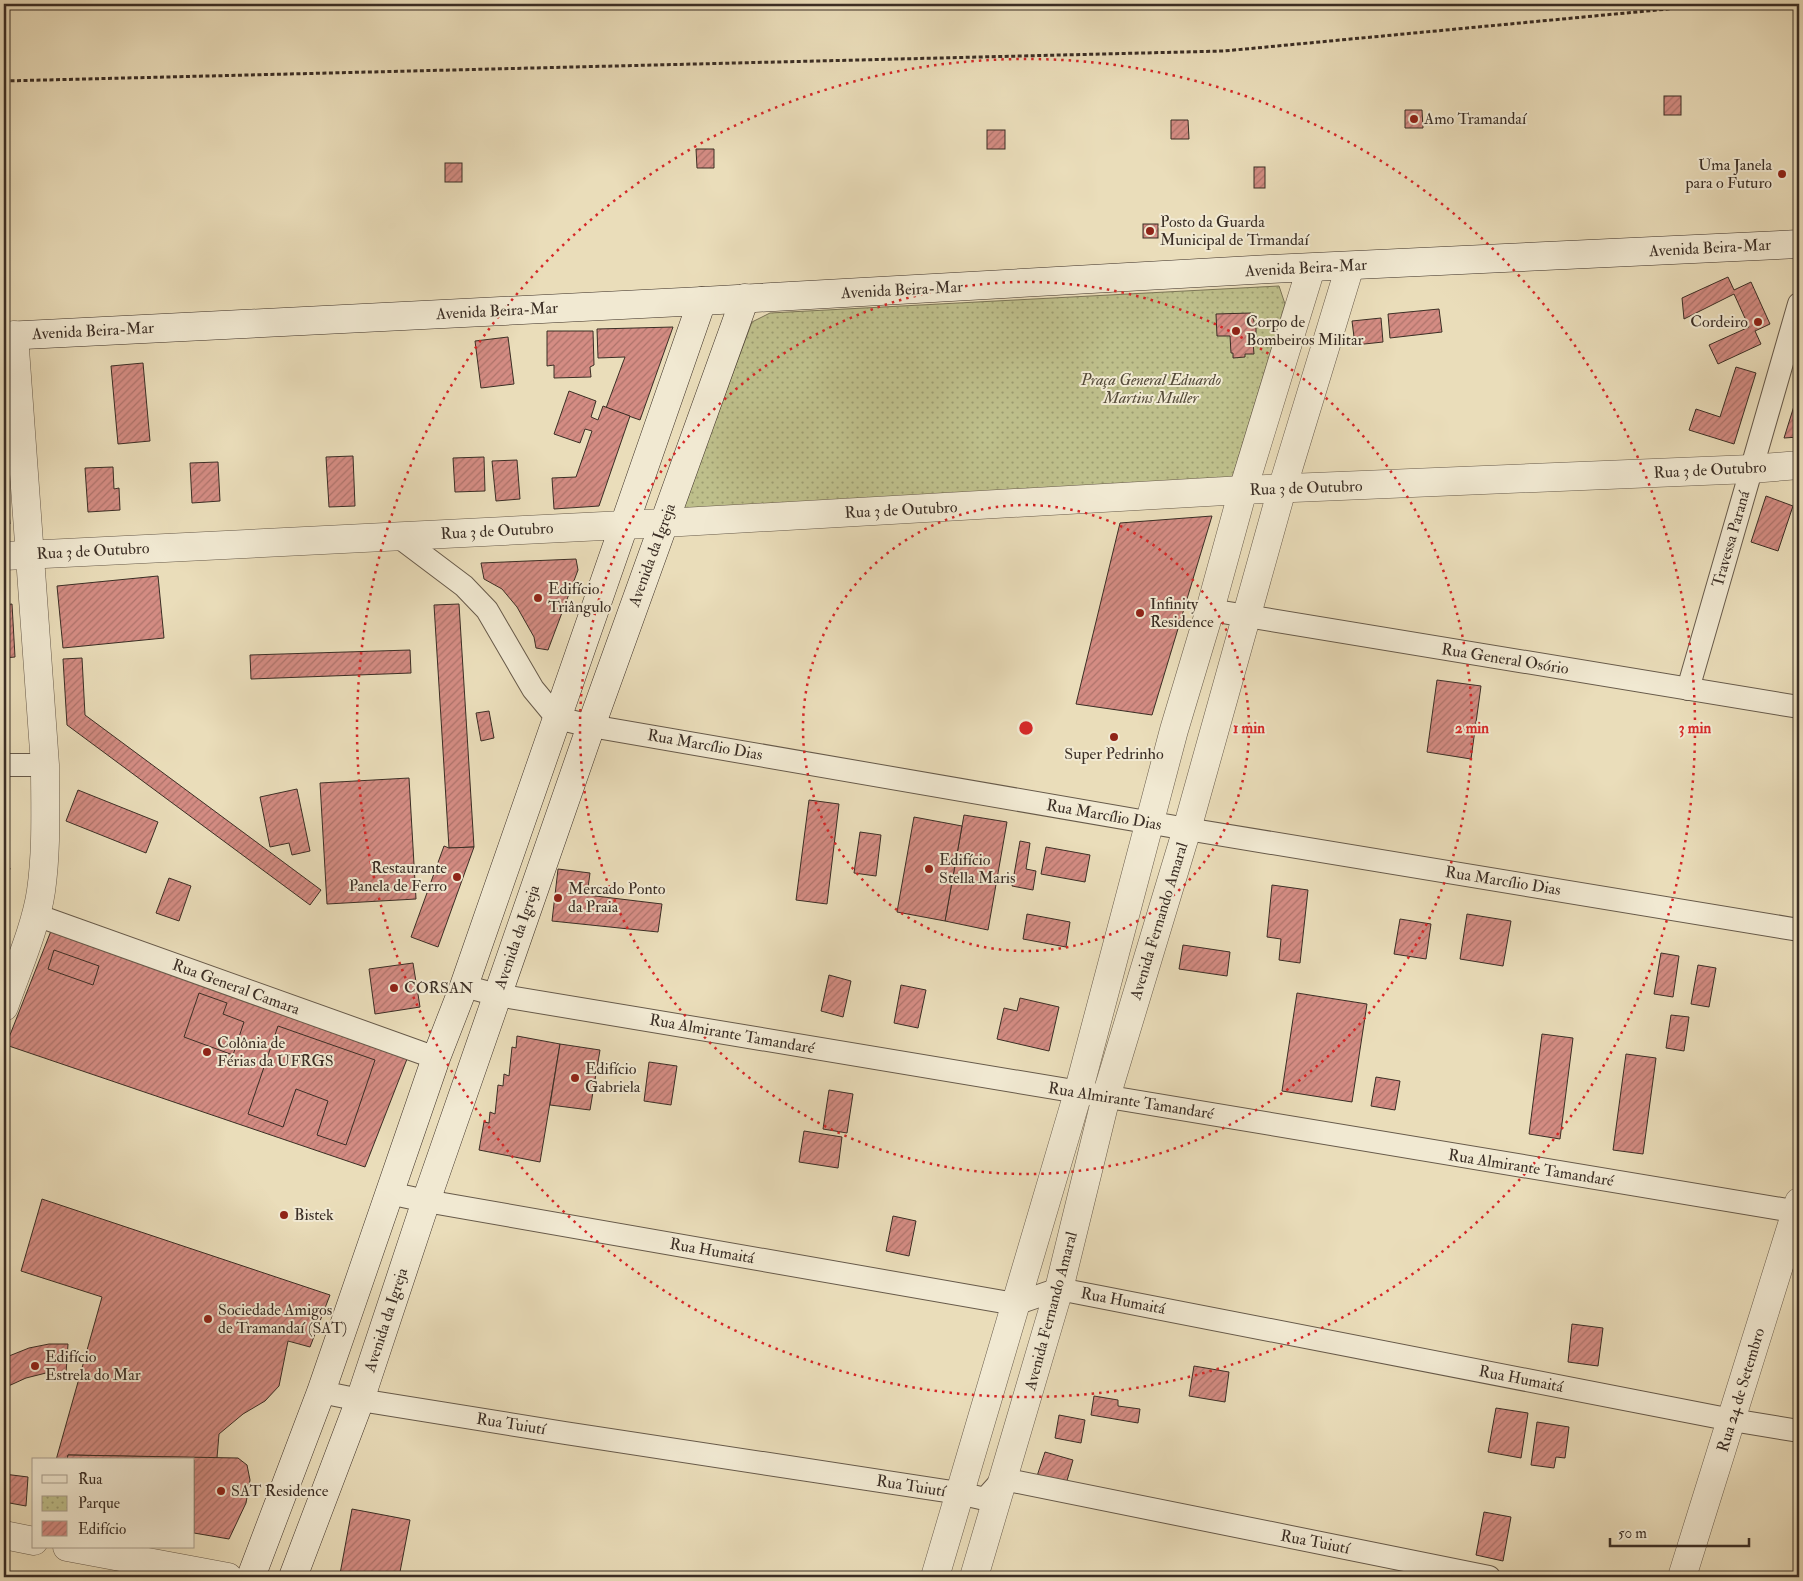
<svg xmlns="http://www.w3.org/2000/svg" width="1803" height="1581" viewBox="0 0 1803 1581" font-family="'IM FELL Double Pica',serif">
	<defs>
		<pattern id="park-dots" width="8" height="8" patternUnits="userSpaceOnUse" patternTransform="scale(1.25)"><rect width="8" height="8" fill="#bebf8b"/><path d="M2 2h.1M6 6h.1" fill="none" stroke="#9c9c71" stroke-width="1.8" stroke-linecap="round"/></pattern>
		<pattern id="building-hatch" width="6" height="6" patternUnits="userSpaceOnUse" patternTransform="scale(1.25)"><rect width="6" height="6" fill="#d48c83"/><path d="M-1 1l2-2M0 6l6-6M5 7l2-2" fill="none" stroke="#ad736b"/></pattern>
	</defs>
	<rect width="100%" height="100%" fill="#eaddba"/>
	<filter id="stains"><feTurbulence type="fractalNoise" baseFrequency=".004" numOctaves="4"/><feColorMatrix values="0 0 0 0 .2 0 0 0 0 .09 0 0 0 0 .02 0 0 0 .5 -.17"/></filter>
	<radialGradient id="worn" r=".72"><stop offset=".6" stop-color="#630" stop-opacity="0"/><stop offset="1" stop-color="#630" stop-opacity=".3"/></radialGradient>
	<polygon fill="url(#park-dots)" stroke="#7c7658" points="1279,286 1285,304 1231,482 682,510 752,322 770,313"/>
	<g fill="url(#building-hatch)" stroke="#3b2e25">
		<rect x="1664" y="96" width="17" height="19"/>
		<polygon points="1405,110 1422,110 1423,128 1405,128"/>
		<polygon points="1171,120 1188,120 1189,139 1171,139"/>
		<rect x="987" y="130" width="18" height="19"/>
		<polygon points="696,149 714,149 714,168 697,168"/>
		<rect x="445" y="163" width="17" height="19"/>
		<rect x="1254" y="167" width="11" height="21"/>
		<rect x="1143" y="224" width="15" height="14"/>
		<polygon points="1728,277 1734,290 1751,282 1770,324 1755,331 1761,344 1718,364 1709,345 1749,327 1734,294 1684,319 1682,298"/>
		<polygon points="1439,309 1442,332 1390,338 1388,314"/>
		<polygon points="1251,313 1256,327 1256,340 1253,342 1254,354 1245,354 1245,357 1233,358 1233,353 1231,353 1230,336 1217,336 1216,314"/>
		<polygon points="1381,318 1383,342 1355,345 1352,321"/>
		<polygon points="673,327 640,420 606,408 625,357 598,358 597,329"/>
		<polygon points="547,331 593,331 594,365 590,367 591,377 554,378 554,365 547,366"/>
		<polygon points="508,337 514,384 481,388 475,341"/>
		<polygon points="143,363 150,441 118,444 111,366"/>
		<polygon points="1736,367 1756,373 1734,444 1689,430 1696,409 1720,417"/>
		<polygon points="1799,390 1799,437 1784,438"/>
		<polygon points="569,391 596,401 591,417 598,420 603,406 630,416 599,506 554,509 552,478 576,477 592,431 585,429 580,443 554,434"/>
		<polygon points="353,456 355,506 329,507 326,457"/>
		<polygon points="4,457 10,524 4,524"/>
		<polygon points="484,457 485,491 455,492 453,458"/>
		<polygon points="517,460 520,499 496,501 492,461"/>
		<polygon points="218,462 220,501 192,503 190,463"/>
		<polygon points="113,467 114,489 119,488 120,510 88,512 85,468"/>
		<polygon points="1766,496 1793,506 1778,551 1751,542"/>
		<polygon points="1212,516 1152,715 1076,704 1120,523"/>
		<polygon points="576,559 578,570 548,650 536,648 534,637 517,607 502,589 484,579 481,563"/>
		<polygon points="158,576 164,638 63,648 57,586"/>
		<polygon points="12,604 15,657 4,658 4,605"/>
		<polygon points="459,604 474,847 449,848 434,605"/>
		<polygon points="410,650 411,673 251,679 250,655"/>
		<polygon points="82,658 85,715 321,890 310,905 67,725 63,659"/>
		<polygon points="1437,680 1481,686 1471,759 1427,752"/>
		<polygon points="489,711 494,738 481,741 476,713"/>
		<polygon points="409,778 416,899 327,904 320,783"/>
		<polygon points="297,789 310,851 292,855 289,843 270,847 260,797"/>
		<polygon points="78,790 158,822 146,853 66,821"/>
		<polygon points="809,800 839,804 827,904 796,900"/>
		<polygon points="964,815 1007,822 988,930 945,921"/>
		<polygon points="914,817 962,826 945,921 897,912"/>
		<polygon points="860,832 881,835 876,876 854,873"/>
		<polygon points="1020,841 1030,843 1026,869 1036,871 1033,890 1012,886"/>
		<polygon points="444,846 449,848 474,847 438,947 411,937"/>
		<polygon points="1046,847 1090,855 1085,882 1041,874"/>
		<polygon points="4,866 10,868 4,894"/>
		<polygon points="558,869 590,873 587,895 662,904 658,932 552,921"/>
		<polygon points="169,878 191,886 179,921 156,913"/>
		<polygon points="1272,885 1308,890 1300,963 1279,960 1281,939 1267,937"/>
		<polygon points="1027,914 1070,922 1066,947 1023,939"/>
		<polygon points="1467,914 1511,921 1503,966 1460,959"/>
		<polygon points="1400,919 1431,924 1426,959 1394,954"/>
		<polygon points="51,931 407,1059 365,1167 6,1045"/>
		<polygon points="1183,945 1230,952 1227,976 1179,969"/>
		<polygon points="54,950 99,966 93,985 48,969"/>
		<polygon points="1661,953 1679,956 1673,997 1654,994"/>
		<polygon points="413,963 420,1007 375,1014 369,969"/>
		<polygon points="1698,965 1716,968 1709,1007 1691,1004"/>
		<polygon points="829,975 851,981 843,1017 821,1011"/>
		<polygon points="901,985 926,990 918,1028 894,1023"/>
		<polygon points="199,993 227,1003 223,1014 244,1022 233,1055 184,1037"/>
		<polygon points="1297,993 1367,1004 1352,1102 1282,1091"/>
		<polygon points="1020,998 1059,1007 1049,1051 997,1039 1004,1008 1017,1011"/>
		<polygon points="1671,1015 1689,1017 1684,1051 1666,1048"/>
		<polygon points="278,1026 375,1060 346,1145 317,1135 328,1101 296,1089 283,1127 248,1114"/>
		<polygon points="1542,1034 1573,1038 1560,1139 1529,1134"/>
		<polygon points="517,1036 560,1044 540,1162 479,1150 484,1122 489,1123 490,1112 495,1114 498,1085 503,1086 504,1074 509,1076 512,1047 516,1048"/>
		<polygon points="560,1044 600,1050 590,1110 550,1105"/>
		<polygon points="1626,1054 1656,1058 1643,1154 1613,1150"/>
		<polygon points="649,1062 677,1066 671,1105 644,1101"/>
		<polygon points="1376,1077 1400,1081 1395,1110 1371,1106"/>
		<polygon points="829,1090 853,1094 847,1133 823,1129"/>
		<polygon points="804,1131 842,1137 838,1168 799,1162"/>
		<polygon points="42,1199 330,1295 310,1347 288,1341 279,1386 265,1401 243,1414 219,1434 217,1458 68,1455 67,1460 56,1460 102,1297 21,1271"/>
		<polygon points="893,1216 916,1221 909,1256 886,1251"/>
		<polygon points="1572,1324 1603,1328 1598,1366 1568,1362"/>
		<polygon points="49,1344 68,1344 66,1374 46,1373 26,1378 4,1388 4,1358 29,1348"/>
		<polygon points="1194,1366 1229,1372 1225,1402 1189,1396"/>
		<polygon points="1094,1396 1118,1400 1118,1406 1140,1409 1138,1423 1091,1415"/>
		<polygon points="1496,1408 1528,1413 1521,1458 1488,1452"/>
		<polygon points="1059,1415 1085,1420 1081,1443 1055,1438"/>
		<polygon points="1537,1422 1569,1427 1565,1458 1556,1457 1554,1468 1531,1465"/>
		<polygon points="1045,1452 1073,1460 1066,1484 1037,1476"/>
		<polygon points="68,1455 238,1458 247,1465 250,1480 246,1503 229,1539 194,1533 194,1460 67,1460"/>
		<polygon points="4,1474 28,1477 26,1506 4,1502"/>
		<polygon points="352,1509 410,1520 399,1577 357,1577 340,1574"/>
		<polygon points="1484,1512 1511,1517 1503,1561 1476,1555"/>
	</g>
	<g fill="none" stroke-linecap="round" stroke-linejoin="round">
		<g stroke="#675a4a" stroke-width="24">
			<g id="minor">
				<polyline points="399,537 464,586 487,610 533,689 557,718 591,726 1187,829 1799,930"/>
				<polyline points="1210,610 1799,707"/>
				<polyline points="1688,689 1799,304"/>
				<polyline points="4,765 45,765"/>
				<polyline points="36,915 436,1058"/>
				<polyline points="464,986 497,995 1799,1212"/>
				<polyline points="389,1193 426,1201 1015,1304 1059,1289 1732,1420 1799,1431"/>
				<polyline points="321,1392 360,1400 565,1433 959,1493 985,1499 1003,1479 1489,1577"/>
			</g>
		</g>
		<g stroke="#675a4a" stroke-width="29">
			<g id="tertiary">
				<polyline points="4,556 664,523 1243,490 1751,469 1799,465"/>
				<path d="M4 1007C16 972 36 927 41 891 47 849 45 807 45 765L14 335"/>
				<polyline points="4,1535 34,1541"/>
				<polyline points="67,1547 228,1577"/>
				<polyline points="935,1577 1078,1093 1174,730 1210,610 1243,490 1311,268"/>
				<polyline points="974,1577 1059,1289 1106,1097 1187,829 1282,489 1350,266"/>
				<polyline points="1682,1577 1799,1202"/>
			</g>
		</g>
		<g stroke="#3b2e25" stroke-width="29">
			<g id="secondary">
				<polyline points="4,336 702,301 1270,269 1799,244"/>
				<polyline points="251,1577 321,1392 436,1058 464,986 702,301"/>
				<polyline points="293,1577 360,1400 426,1201 591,726 745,298"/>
			</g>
		</g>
		<polyline stroke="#3b2e25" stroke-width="3" stroke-dasharray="4 2.5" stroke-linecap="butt" points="4,81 1224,51 1721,4"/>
		<use href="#minor" stroke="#f1e9d2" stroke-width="22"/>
		<use href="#tertiary" stroke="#f1e9d2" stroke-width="28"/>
		<use href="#secondary" stroke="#f1e9d2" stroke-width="28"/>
	</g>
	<g fill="none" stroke="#d62828" stroke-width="2.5" stroke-dasharray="2.5 5">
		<circle cx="1026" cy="728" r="223"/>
		<circle cx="1026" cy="728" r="446"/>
		<circle cx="1026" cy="728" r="669"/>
	</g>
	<g fill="#8f2418" stroke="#f1e9d2" stroke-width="2">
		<circle cx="1414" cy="119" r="5"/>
		<circle cx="1782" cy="174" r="5"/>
		<circle cx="1150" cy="231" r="5"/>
		<circle cx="1758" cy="322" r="5"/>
		<circle cx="1236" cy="331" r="5"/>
		<circle cx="538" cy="598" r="5"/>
		<circle cx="1140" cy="613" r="5"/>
		<circle cx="1114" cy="737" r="5"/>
		<circle cx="929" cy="869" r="5"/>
		<circle cx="457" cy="877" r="5"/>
		<circle cx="558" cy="898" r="5"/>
		<circle cx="394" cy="988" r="5"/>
		<circle cx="207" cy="1052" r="5"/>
		<circle cx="575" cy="1078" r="5"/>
		<circle cx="284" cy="1215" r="5"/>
		<circle cx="208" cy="1319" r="5"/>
		<circle cx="35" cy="1366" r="5"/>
		<circle cx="221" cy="1491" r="5"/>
	</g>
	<g text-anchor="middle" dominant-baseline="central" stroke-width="4" stroke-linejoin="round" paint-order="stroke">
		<g font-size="16" fill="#3b2e25" stroke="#f1e9d2" text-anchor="start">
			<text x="1424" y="119">Amo Tramandaí</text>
			<text x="1772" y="165" text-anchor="end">Uma Janela<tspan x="1772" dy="18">para o Futuro</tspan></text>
			<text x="1160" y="222">Posto da Guarda<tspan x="1160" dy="18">Municipal de Trmandaí</tspan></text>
			<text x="1246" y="322">Corpo de<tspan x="1246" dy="18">Bombeiros Militar</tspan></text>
			<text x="1748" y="322" text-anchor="end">Cordeiro</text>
			<text x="548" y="589">Edifício<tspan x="548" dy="18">Triângulo</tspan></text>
			<text x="1150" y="604">Infinity<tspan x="1150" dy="18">Residence</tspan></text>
			<text x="1114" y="754" text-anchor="middle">Super Pedrinho</text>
			<text x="939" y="860">Edifício<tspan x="939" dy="18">Stella Maris</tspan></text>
			<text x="447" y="868" text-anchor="end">Restaurante<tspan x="447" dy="18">Panela de Ferro</tspan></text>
			<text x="568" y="889">Mercado Ponto<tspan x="568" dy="18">da Praia</tspan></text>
			<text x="404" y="988">CORSAN</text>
			<text x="217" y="1043">Colônia de<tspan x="217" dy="18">Férias da UFRGS</tspan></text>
			<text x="585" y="1069">Edifício<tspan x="585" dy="18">Gabriela</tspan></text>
			<text x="294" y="1215">Bistek</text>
			<text x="218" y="1310">Sociedade Amigos<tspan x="218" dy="18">de Tramandaí (SAT)</tspan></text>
			<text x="45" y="1357">Edifício<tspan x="45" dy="18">Estrela do Mar</tspan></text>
			<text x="231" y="1491">SAT Residence</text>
		</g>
		<g font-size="16" fill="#3b2e25" stroke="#f1e9d2">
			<text transform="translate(1710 248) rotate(-3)">Avenida Beira-Mar</text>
			<text transform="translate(1306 268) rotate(-3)">Avenida Beira-Mar</text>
			<text transform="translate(902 290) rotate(-3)">Avenida Beira-Mar</text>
			<text transform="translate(497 311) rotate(-3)">Avenida Beira-Mar</text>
			<text transform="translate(93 331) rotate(-3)">Avenida Beira-Mar</text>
			<text transform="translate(1710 470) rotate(-3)">Rua 3 de Outubro</text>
			<text transform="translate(1306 488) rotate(-2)">Rua 3 de Outubro</text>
			<text transform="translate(901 510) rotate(-3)">Rua 3 de Outubro</text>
			<text transform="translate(497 531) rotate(-3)">Rua 3 de Outubro</text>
			<text transform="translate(1731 539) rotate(-74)">Travessa Paraná</text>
			<text transform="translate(93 551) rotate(-3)">Rua 3 de Outubro</text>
			<text transform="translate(652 555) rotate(-70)">Avenida da Igreja</text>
			<text transform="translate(1505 659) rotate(9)">Rua General Osório</text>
			<text transform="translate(705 745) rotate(10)">Rua Marcílio Dias</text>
			<text transform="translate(1104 815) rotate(10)">Rua Marcílio Dias</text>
			<text transform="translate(1503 881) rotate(9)">Rua Marcílio Dias</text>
			<text transform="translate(1159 921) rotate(-73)">Avenida Fernando Amaral</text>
			<text transform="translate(517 937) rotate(-71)">Avenida da Igreja</text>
			<text transform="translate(236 987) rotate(20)">Rua General Camara</text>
			<text transform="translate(732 1034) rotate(10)">Rua Almirante Tamandaré</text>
			<text transform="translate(1131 1101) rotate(9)">Rua Almirante Tamandaré</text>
			<text transform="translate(1531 1168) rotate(9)">Rua Almirante Tamandaré</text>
			<text transform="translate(712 1251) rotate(10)">Rua Humaitá</text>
			<text transform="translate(1123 1301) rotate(11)">Rua Humaitá</text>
			<text transform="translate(1051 1311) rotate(-75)">Avenida Fernando Amaral</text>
			<text transform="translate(386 1320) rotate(-72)">Avenida da Igreja</text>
			<text transform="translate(1521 1379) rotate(11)">Rua Humaitá</text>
			<text transform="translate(1741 1390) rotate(-73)">Rua 24 de Setembro</text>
			<text transform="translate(511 1424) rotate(9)">Rua Tuiutí</text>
			<text transform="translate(911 1486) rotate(9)">Rua Tuiutí</text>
			<text transform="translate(1315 1542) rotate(11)">Rua Tuiutí</text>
		</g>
		<g font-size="16" font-style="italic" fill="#554b39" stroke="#f1e9d2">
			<text x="1151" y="380">Praça General Eduardo<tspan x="1151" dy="18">Martins Muller</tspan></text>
		</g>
	</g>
	<circle cx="1026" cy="728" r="8" fill="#d62828" stroke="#f1e9d2" stroke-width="2.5"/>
	<g font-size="15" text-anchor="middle" font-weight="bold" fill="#d62828" stroke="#f1e9d2" stroke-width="4" stroke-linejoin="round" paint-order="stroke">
		<text x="1249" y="733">1 min</text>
		<text x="1472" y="733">2 min</text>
		<text x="1695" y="733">3 min</text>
	</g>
	<rect width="1803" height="1581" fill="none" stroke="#eaddba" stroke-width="20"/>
	<rect x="5" y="5" width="1793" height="1571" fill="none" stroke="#3b2e25" stroke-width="2.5"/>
	<rect x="10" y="10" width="1783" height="1561" fill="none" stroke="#3b2e25"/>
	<rect x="32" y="1458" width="162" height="90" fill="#f1e9d2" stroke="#a89e8d"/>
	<rect x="42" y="1475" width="25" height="8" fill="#f1e9d2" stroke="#a89e8d"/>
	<text x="78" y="1484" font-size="15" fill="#3b2e25">Rua</text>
	<rect x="42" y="1496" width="25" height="15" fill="url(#park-dots)" stroke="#a89e8d"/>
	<text x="78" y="1508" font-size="15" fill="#3b2e25">Parque</text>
	<rect x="42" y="1521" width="25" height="15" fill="url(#building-hatch)" stroke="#a89e8d"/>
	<text x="78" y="1534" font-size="15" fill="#3b2e25">Edifício</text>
	<path d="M1610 1538v8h139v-8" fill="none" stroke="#3b2e25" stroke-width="2.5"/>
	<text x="1618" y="1538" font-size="15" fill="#3b2e25" stroke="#f1e9d2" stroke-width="4" paint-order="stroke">50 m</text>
	<rect width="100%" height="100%" filter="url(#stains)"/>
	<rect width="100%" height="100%" fill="url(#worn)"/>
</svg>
